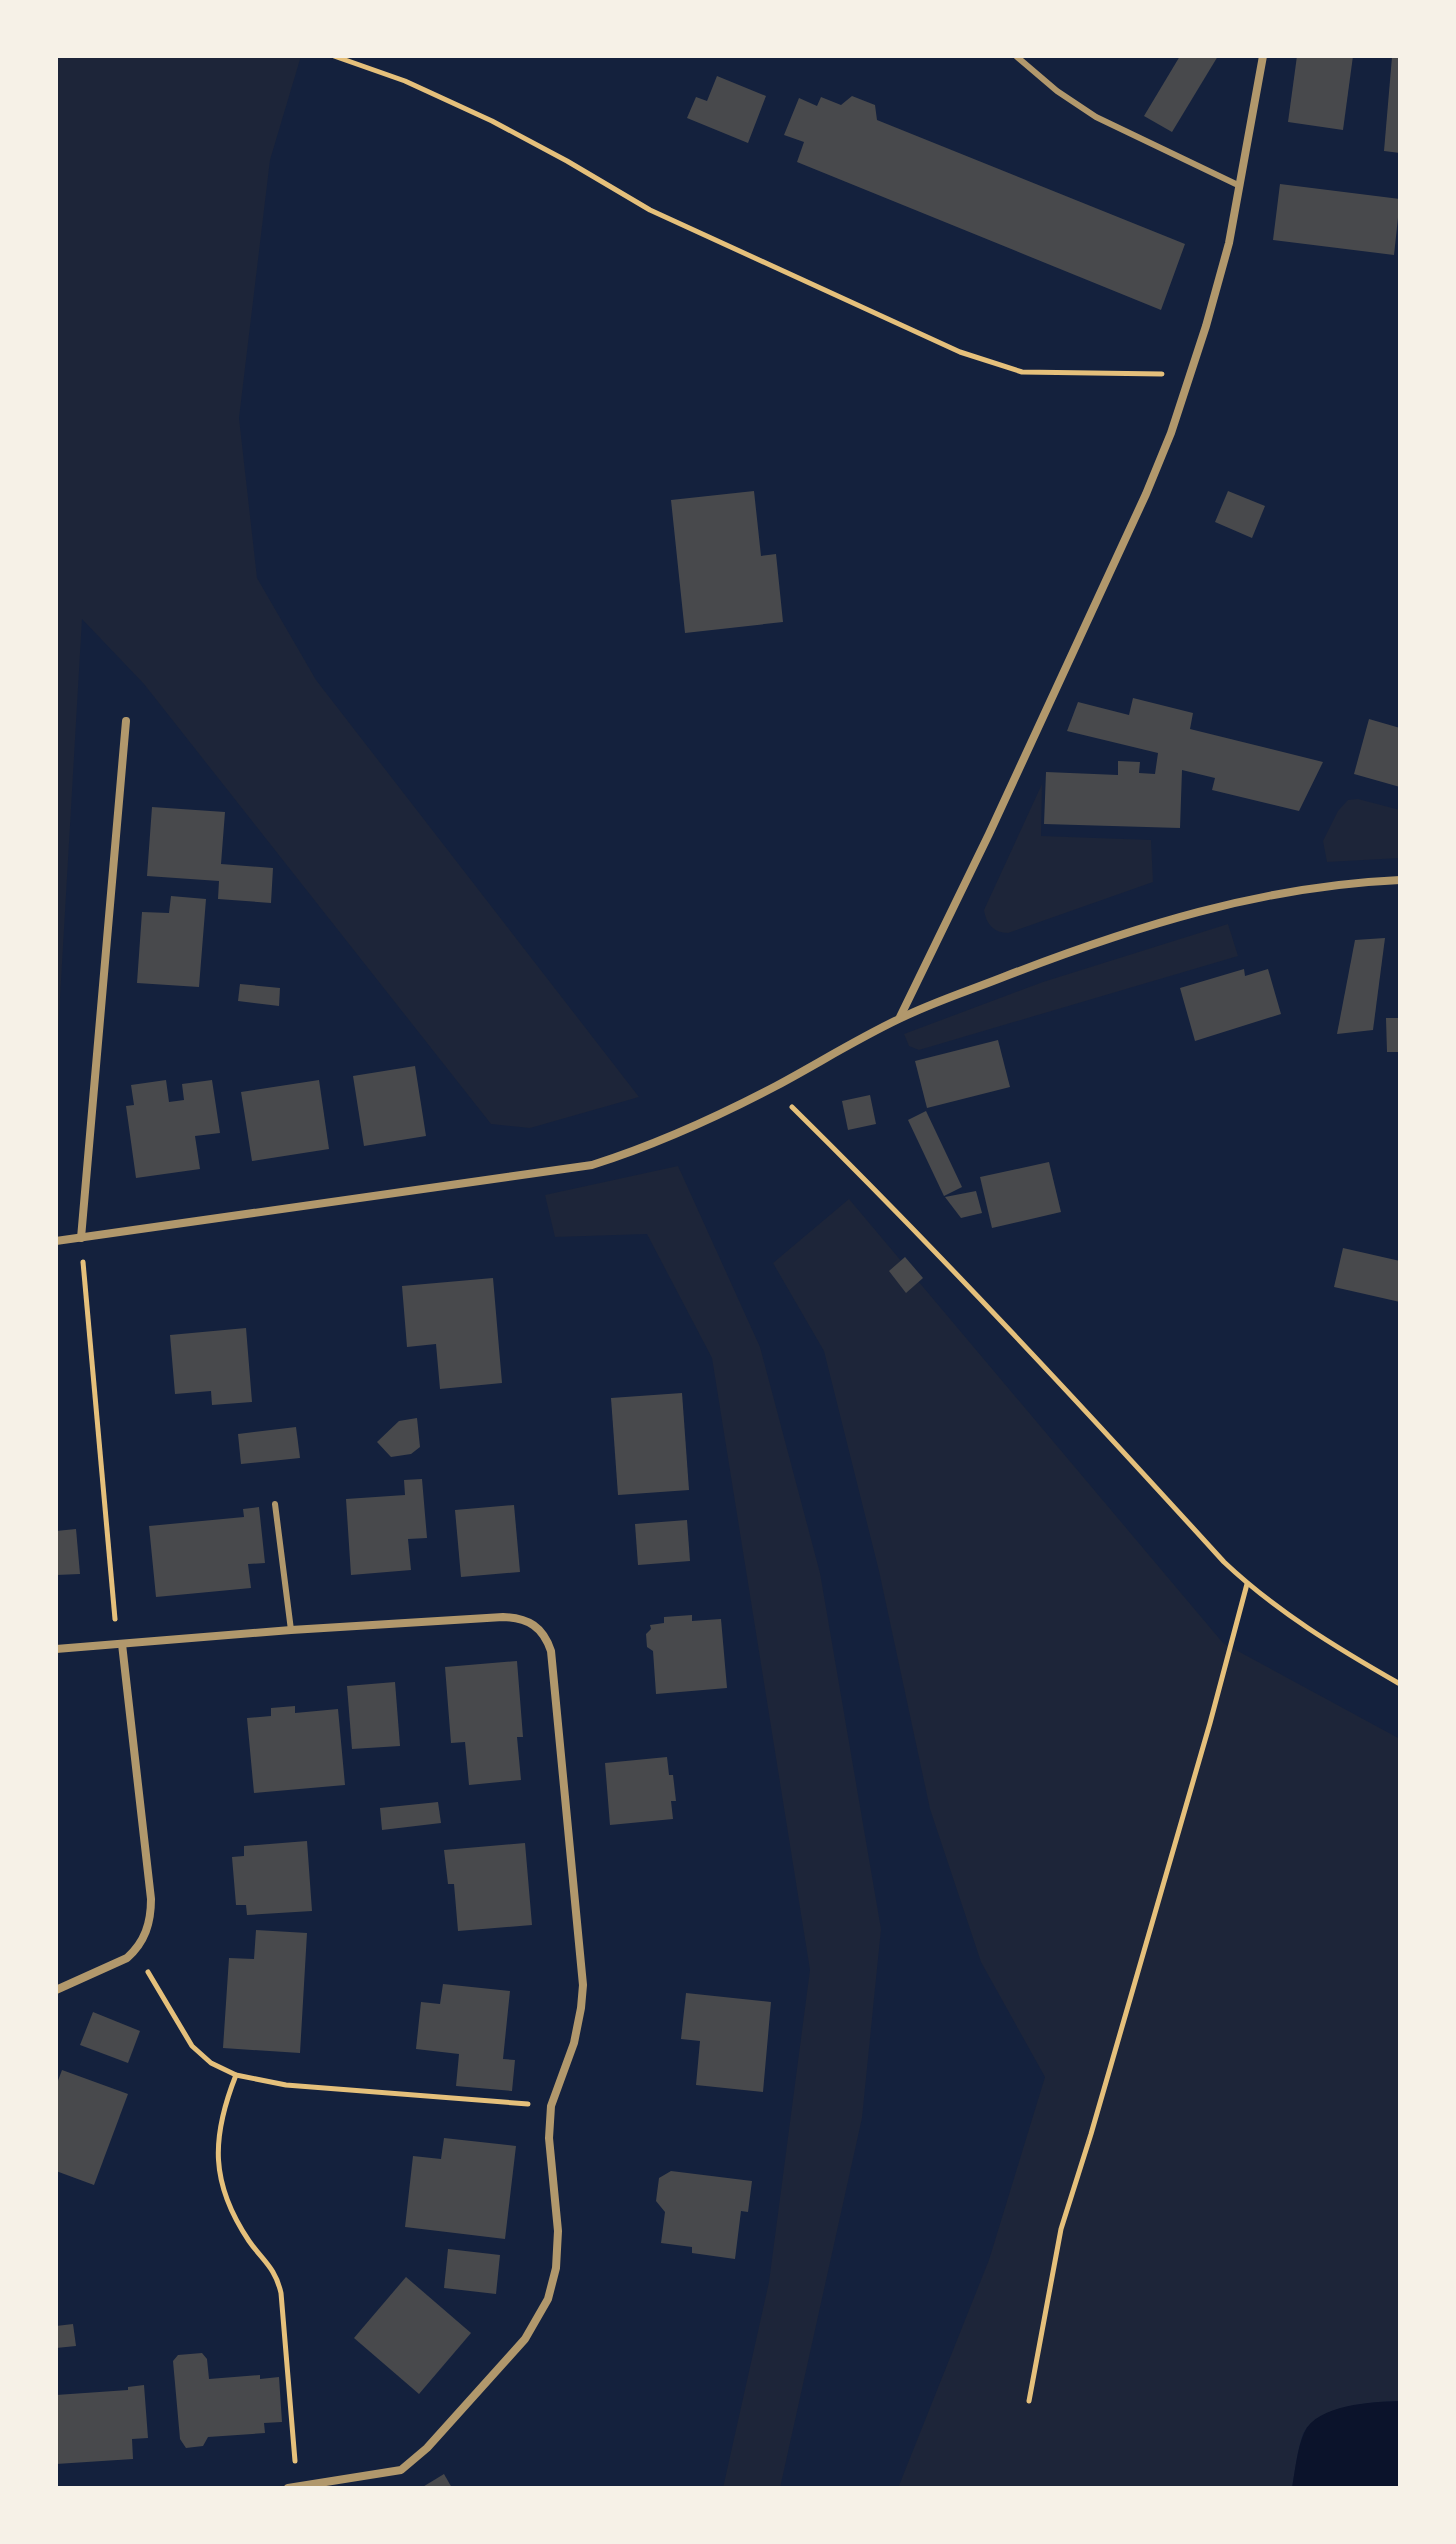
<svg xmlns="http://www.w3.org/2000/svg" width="1456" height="2544" viewBox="0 0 1456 2544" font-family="Manrope,sans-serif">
	<rect width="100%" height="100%" fill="#14213d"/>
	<g fill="#1d2539">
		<polygon points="56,56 301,56 270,160 239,418 257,578 316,680 639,1097 530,1128 491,1124 144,684 82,619 56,1067"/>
		<path d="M1042 784 1041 836 1151 840 1153 882 1008 933C994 933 986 924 984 910Z"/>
		<polygon points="1358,799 1400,810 1400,858 1327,862 1323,841 1338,811 1348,800"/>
		<polygon points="1228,924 1238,956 919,1050 909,1046 904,1034 1043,982"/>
		<polygon points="678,1166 760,1347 820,1573 881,1929 862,2118 780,2488 723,2488 769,2282 810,1970 712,1358 647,1234 555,1237 545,1195"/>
		<path d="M849 1199 1223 1643 1400 1739V2401C1371 2402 1314 2405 1302 2437 1297 2453 1295 2472 1292 2488H898L989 2260 1045 2077 981 1962 930 1809 879 1571 824 1351 773 1263Z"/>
	</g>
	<path fill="#0b132b" d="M1400 2401V2488H1292C1295 2471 1297 2449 1304 2433 1317 2404 1372 2402 1400 2401Z"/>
	<g fill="#48494c">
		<polygon points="1180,56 1218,56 1172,132 1144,116"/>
		<polygon points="1297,56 1353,56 1343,130 1288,122"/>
		<polygon points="1392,57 1400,58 1400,153 1384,151"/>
		<polygon points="717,76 766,96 748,143 687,118 696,97 707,101"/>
		<polygon points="852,96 875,105 877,120 1185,244 1161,310 797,162 804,142 784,135 799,98 817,106 821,97 841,105"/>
		<polygon points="1280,184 1400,199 1394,255 1273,240"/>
		<polygon points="754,491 761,556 776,554 783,622 685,633 671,500"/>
		<polygon points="1228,491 1265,506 1252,538 1215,522"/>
		<polygon points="1133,698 1193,713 1190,729 1323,762 1299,811 1212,790 1215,778 1182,770 1180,828 1044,824 1046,772 1118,775 1118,761 1140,762 1139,773 1155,774 1158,753 1067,731 1078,702 1129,715"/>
		<polygon points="1369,719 1400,728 1400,787 1354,774"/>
		<polygon points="152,807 225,812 221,864 273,868 271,903 218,899 219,881 147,876"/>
		<polygon points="171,896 206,899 199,987 137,983 142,912 169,913"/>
		<polygon points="1385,938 1373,1030 1337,1034 1355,940"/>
		<polygon points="1244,969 1245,976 1268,969 1281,1014 1195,1041 1180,988"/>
		<polygon points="240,984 280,988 279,1006 238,1001"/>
		<polygon points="1386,1018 1400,1018 1400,1052 1387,1052"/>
		<polygon points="998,1040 1010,1087 927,1108 915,1061"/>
		<polygon points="415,1066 426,1136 364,1146 353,1076"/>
		<polygon points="166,1080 169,1102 184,1100 182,1084 212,1080 220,1133 195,1136 200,1169 136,1178 126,1106 134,1105 131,1085"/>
		<polygon points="319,1080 329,1149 252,1161 241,1092"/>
		<polygon points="870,1095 876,1124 848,1130 842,1101"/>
		<polygon points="926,1111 962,1187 944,1196 908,1120"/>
		<polygon points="1049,1162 1061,1212 992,1228 980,1177"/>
		<polygon points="976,1191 982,1213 961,1218 945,1197"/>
		<polygon points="1343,1248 1400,1261 1400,1302 1334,1287"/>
		<polygon points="905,1257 923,1278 906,1293 889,1271"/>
		<polygon points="493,1278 502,1383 440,1389 436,1344 407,1347 402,1286"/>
		<polygon points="246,1328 252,1402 212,1405 211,1391 175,1394 170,1335"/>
		<polygon points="682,1393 689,1490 618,1495 611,1398"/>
		<polygon points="417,1418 420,1447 411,1454 391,1457 377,1442 399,1421"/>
		<polygon points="296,1427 300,1458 241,1464 238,1434"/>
		<polygon points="422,1479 427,1538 408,1539 411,1570 351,1575 346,1499 405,1495 404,1480"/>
		<polygon points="514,1505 520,1572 461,1577 455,1510"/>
		<polygon points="259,1507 265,1563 248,1564 251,1588 156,1597 149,1526 244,1517 243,1509"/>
		<polygon points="687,1520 690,1561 638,1565 635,1524"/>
		<polygon points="76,1529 80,1574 56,1575 56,1531"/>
		<polygon points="692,1615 692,1621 721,1619 727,1688 656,1694 653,1651 647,1647 646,1634 651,1629 650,1625 664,1623 664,1617"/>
		<polygon points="517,1661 523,1737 517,1737 521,1780 469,1785 465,1742 451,1743 445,1667"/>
		<polygon points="395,1682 400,1746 352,1749 347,1686"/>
		<polygon points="295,1706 295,1713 338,1709 345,1785 254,1793 247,1718 271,1716 271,1708"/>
		<polygon points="667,1757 669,1775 673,1775 676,1801 671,1801 673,1819 610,1825 605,1763"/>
		<polygon points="438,1802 441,1823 382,1830 380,1808"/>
		<polygon points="307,1841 312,1911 247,1915 246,1905 236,1905 232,1857 244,1856 244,1846"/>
		<polygon points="525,1843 532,1925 458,1931 454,1884 448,1884 444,1850"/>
		<polygon points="256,1930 307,1933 300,2053 223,2048 229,1958 254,1959"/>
		<polygon points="443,1984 510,1991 503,2059 515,2060 512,2091 456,2086 459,2054 416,2049 421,2002 440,2004"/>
		<polygon points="686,1993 771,2002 763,2092 696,2085 700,2041 681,2039"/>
		<polygon points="93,2012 140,2031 128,2063 80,2045"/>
		<polygon points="62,2070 128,2094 94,2185 56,2171 56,2086"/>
		<polygon points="444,2138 516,2146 505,2239 405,2227 413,2156 441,2159"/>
		<polygon points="671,2171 752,2181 748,2212 741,2211 735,2259 692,2253 692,2247 661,2243 665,2212 656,2201 659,2178"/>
		<polygon points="448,2249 500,2255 496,2294 444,2288"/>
		<polygon points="406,2277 471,2333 419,2394 354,2338"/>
		<polygon points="73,2324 76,2346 56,2348 56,2326"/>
		<polygon points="202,2353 207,2359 209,2379 260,2375 260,2379 279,2377 282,2422 264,2423 265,2433 208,2437 203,2446 186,2448 180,2439 173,2361 178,2355"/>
		<polygon points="144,2385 148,2438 132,2439 133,2459 56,2464 56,2395 128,2390 128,2387"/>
		<polygon points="444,2474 452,2488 421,2488"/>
	</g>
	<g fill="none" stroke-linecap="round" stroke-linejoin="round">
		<g stroke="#e5c07b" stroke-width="5">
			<polyline points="334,56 405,81 492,121 567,161 650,210 960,352 1022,372 1162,374"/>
			<path d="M792 1107C941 1254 1083 1407 1224 1562 1277 1612 1337 1648 1400 1684"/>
			<polyline points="83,1262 115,1619"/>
			<polyline points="148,1972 192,2046 211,2063 236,2075 286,2085 528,2104"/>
			<path d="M236 2075C211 2138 210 2183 249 2241 263 2261 275 2267 281 2293L295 2461"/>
			<polyline points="1029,2401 1061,2229 1091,2134 1210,1723 1247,1584"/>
		</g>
		<g stroke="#b1986c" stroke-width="6">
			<polyline points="1016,56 1057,91 1096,117 1240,186"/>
			<polyline points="275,1504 291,1630"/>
		</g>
		<g stroke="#b1986c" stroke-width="8">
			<polyline points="900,1017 989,834 1146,494 1171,433 1206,326 1229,243 1263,56"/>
			<polyline points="81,1238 126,721"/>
			<path d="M56 1241 592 1165C655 1145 717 1117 776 1086 817 1064 857 1039 899 1019 933 1002 971 990 1006 976 1133 927 1262 886 1400 880"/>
			<path d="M56 1649 291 1630 503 1617C529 1618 543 1627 551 1651L583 1985 581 2008 574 2043 551 2106 549 2138 558 2231 556 2268 548 2299 525 2339 427 2448 401 2470 288 2488"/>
			<path d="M56 1990 127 1958C145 1942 151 1923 151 1899L122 1644"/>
		</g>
	</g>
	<rect width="1456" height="2544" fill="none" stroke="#f6f1e7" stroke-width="116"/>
</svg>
